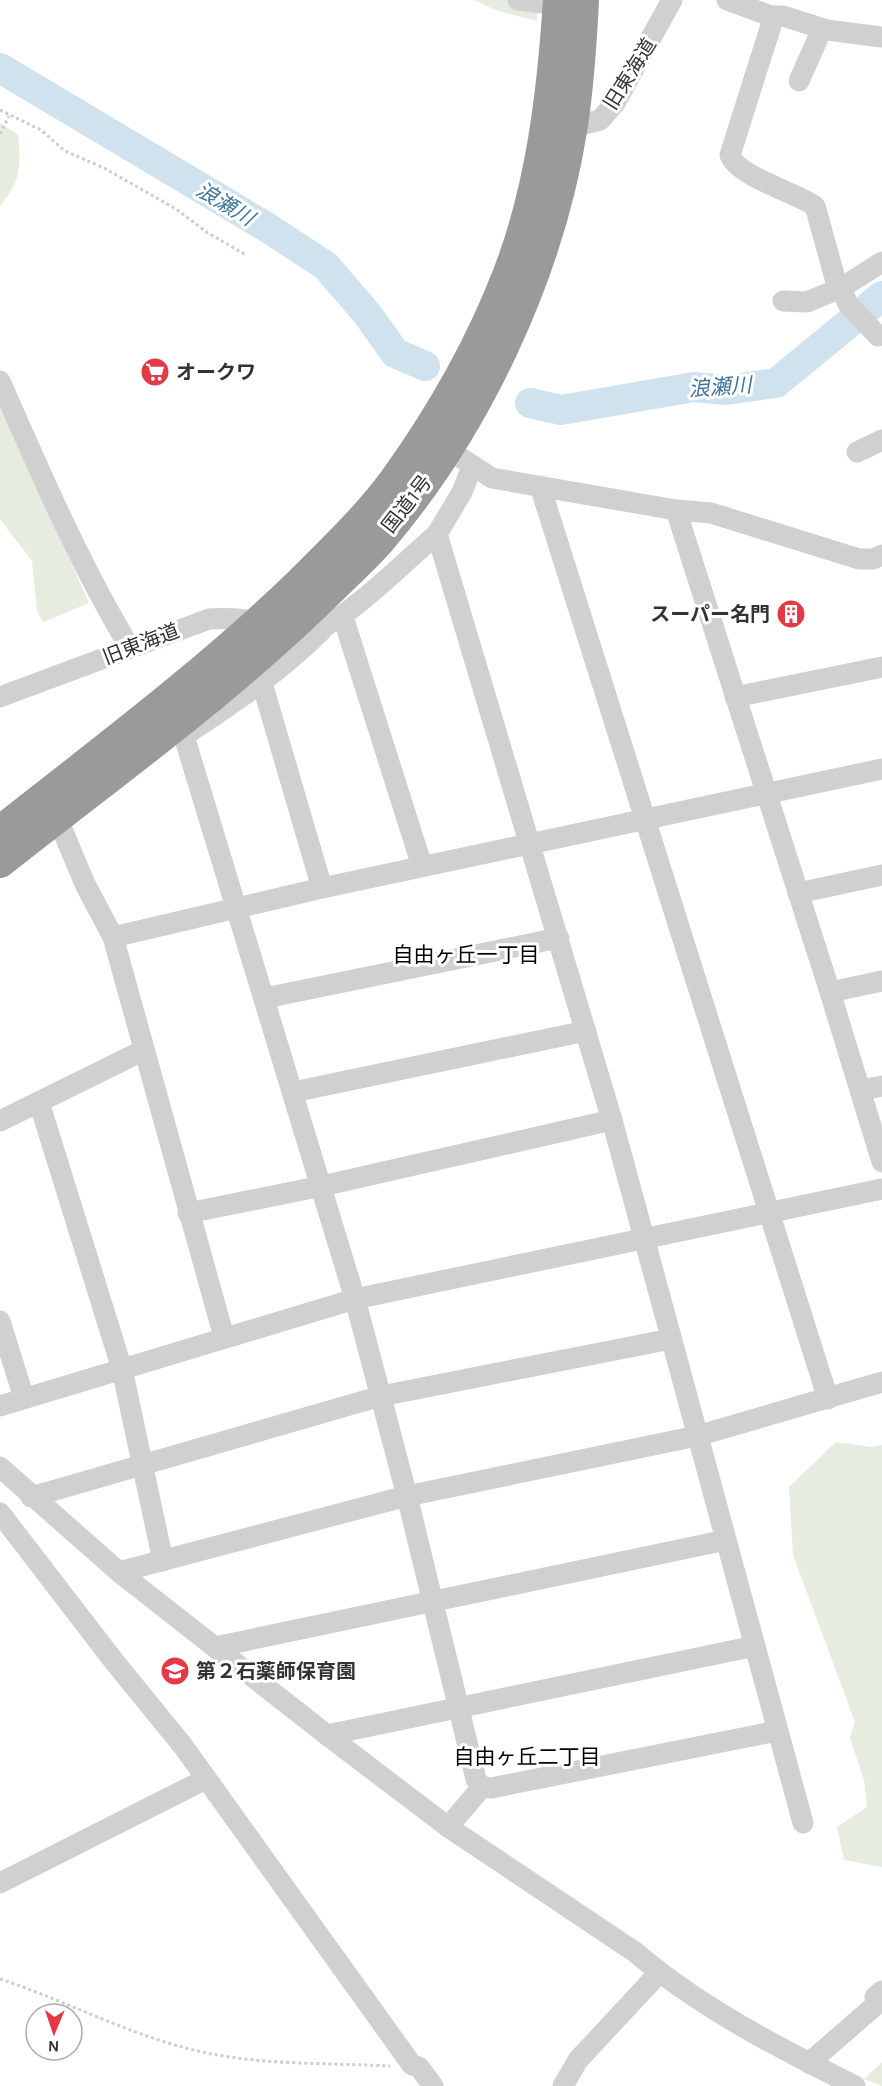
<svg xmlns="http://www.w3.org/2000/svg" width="882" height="2086" viewBox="0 0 882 2086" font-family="Karla,'Noto Sans JP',sans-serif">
	<rect width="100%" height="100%" fill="#fff"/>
	<g fill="#e6ecdf">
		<polygon points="475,0 538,0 537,21 495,10"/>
		<path d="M0 123 18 135C21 168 21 180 0 206Z"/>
		<polygon points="0,402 89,603 43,622 37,611 32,561 0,519"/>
		<polygon points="836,1442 872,1447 882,1445 882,1867 844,1860 837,1827 867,1807 864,1780 850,1738 855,1722 793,1555 789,1487"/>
		<polygon points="882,2062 882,2086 864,2079"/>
	</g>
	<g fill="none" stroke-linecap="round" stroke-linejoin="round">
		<g stroke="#cfe2ee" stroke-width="30">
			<polyline points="0,68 268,228 326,266 368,315 395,353 425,366"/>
			<polyline points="530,403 561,410 694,387 726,390 776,383 882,296"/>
		</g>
		<g stroke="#cdcdcd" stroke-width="3" stroke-dasharray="3 3" stroke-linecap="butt">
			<polyline points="0,110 41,130 65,151 104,168 176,209 208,233 246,255"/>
			<polyline points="0,134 9,116"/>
			<path d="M0 1979C70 2002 134 2038 207 2053 263 2065 332 2063 390 2066"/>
		</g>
		<g stroke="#d0d0d0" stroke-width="21">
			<polyline points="518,0 559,5"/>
			<polyline points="727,0 771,16 783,16 827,30 882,37"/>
			<path d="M774 16 730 155C738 177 795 192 815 206L838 289"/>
			<polyline points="799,81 822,29"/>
			<polyline points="572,127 600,120 615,103 672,0"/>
			<polyline points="783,301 807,302 841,288"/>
			<polyline points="878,336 848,304 841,288 882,262"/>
			<path d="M0 381C40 472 79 563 130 648"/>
			<polyline points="857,452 882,440"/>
			<polyline points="461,458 492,478 676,510 711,513 859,559 873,559 882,555"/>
			<polyline points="472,467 462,492 437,534 612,1120 803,1823"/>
			<polyline points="540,486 828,1399"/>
			<polyline points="676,510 830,992 882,1162"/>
			<polyline points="343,617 422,866"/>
			<polyline points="262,683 322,888"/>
			<path d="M0 697 209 619C226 618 243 618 259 623 273 627 284 634 298 635 333 636 408 558 437 534"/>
			<polyline points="735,697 882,667"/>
			<polyline points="184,736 355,1299 407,1496 476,1779 482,1787 491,1788 777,1731"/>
			<path d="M182 737C232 704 280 672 322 630"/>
			<polyline points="57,817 85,884 113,937 224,1337"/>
			<polyline points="798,893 882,875"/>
			<polyline points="113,937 322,888 882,769"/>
			<polyline points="830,992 882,981"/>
			<polyline points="265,998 559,938"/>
			<polyline points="860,1090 882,1086"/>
			<polyline points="293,1092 586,1031"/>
			<polyline points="39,1102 122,1369 163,1561"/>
			<polyline points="0,1121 142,1051"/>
			<polyline points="188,1213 322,1186 612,1120"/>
			<polyline points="0,1321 24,1398"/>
			<polyline points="0,1406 355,1299 882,1189"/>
			<path d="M0 1467 119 1572 327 1735 448 1827 635 1952C699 2007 779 2048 855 2086"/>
			<polyline points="31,1497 381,1396 671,1339"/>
			<polyline points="0,1513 113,1660 183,1746 412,2065 419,2067 433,2086"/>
			<polyline points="119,1572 407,1496 697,1436 882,1382"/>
			<polyline points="215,1647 726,1540"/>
			<polyline points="327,1735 755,1646"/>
			<polyline points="448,1827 482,1787"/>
			<polyline points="0,1883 206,1779"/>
			<polyline points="809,2063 878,2003 875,1997 882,1991"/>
			<polyline points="563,2086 578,2060 659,1973"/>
		</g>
		<g stroke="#9a9a9a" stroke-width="32">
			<path d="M0 832C101 752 206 674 299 584 332 551 367 518 395 480 441 416 481 346 509 273 542 187 553 92 559 0"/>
			<path d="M0 862C111 774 228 691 329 591 345 575 363 559 379 541 476 428 549 273 572 125 578 84 581 42 583 0"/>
		</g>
	</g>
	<defs>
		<g id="supermarket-disc" transform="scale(1.5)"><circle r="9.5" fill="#e63946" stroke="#fff"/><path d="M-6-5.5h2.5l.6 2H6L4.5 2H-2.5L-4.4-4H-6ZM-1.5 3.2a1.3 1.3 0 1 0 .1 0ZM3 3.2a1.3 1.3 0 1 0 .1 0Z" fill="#fff"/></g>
		<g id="building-disc" transform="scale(1.5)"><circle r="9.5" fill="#e63946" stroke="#fff"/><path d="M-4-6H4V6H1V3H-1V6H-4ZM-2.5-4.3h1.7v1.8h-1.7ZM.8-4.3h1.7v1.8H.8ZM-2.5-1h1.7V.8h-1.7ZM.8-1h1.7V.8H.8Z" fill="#fff"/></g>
		<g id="school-disc" transform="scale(1.5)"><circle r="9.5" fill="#e63946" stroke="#fff"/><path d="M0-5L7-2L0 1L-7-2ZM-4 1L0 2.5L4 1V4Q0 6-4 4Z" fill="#fff"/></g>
	</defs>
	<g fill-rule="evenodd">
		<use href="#supermarket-disc" x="155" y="372"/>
		<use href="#building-disc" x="791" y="614"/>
		<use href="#school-disc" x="175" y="1671"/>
	</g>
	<g text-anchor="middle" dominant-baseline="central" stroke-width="6" stroke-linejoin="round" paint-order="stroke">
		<g font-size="20" fill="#333" stroke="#fff">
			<text transform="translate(630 74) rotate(-58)">旧東海道</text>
			<text transform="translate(407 504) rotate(-52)">国道1号</text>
			<text transform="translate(141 644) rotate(-21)">旧東海道</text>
		</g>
		<g font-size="20" font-weight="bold" fill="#333" stroke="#fff" text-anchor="start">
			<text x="176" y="372">オークワ</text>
			<text x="770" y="614" text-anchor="end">スーパー名門</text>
			<text x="196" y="1671">第２石薬師保育園</text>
		</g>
		<g font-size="21" font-style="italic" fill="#3f7597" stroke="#fff">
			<text transform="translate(225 204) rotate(31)">浪瀬川</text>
			<text transform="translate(720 387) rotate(-4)">浪瀬川</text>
		</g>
		<g font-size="21" fill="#000" stroke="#fff">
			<text x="466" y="955">自由ヶ丘一丁目</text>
			<text x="527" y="1757">自由ヶ丘二丁目</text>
		</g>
	</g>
	<g transform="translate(54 2032) rotate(182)"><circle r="28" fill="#ffffff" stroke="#adadad" stroke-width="1.5"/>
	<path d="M0-4.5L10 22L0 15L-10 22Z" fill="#e63946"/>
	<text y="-9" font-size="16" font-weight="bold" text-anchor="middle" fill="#333333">N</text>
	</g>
</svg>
